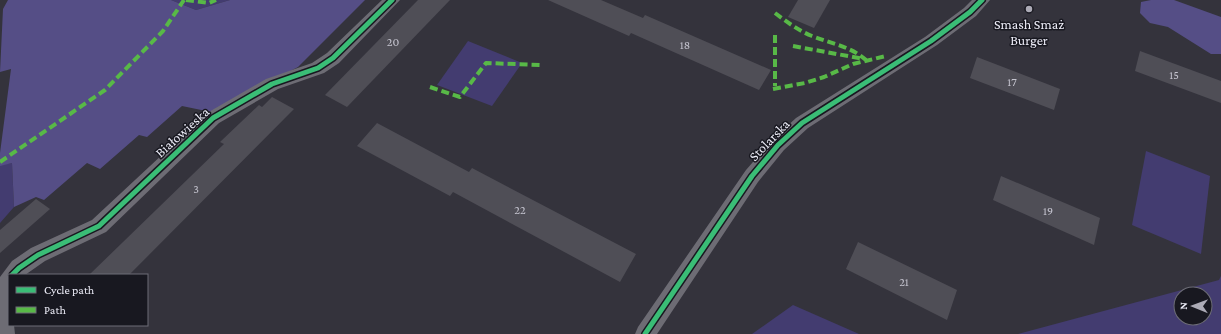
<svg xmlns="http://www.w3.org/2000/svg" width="1221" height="334" viewBox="0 0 1221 334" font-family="'Crimson Pro',serif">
	<rect width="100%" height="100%" fill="#34333c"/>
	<g fill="#433c70" fill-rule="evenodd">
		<polygon points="171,0 230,0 196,10"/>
		<polygon points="468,41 522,63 492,106 437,85"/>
		<polygon points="1146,151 1210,176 1201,254 1132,225"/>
		<polygon points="12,163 14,207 0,223 0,165"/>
		<path d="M1221 276V334H1018L1219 280ZM1181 294H1205V318H1181Z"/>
		<polygon points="793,305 859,334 752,334"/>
	</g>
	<g fill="#554e86">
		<polygon points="8,0 171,0 196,10 230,0 365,0 298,67 211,112 182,106 147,137 139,135 100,169 87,163 44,200 36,197 14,207 12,163 0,166 0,153 11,69 0,72 3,9"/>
		<polygon points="1151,0 1174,0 1221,17 1221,54 1211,54 1168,27 1150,23 1140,13 1141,2"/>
	</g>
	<g fill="#4f4e56">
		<polygon points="418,0 450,0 347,107 325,95"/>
		<polygon points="548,0 601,0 643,18 645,15 771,70 759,90 631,33 629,36"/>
		<polygon points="798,0 830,0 814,28 788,17"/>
		<polygon points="1140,51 1221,81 1221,103 1135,71"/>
		<polygon points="977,57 1060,89 1054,110 970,78"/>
		<polygon points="272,97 294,109 129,275 89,275 224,144 220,142 259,105 262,107"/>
		<polygon points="377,123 469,172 472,168 636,254 620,282 453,192 450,196 357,146"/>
		<polygon points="1001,176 1100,218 1094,245 993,200"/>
		<polygon points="36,199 50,209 0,253 0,230"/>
		<polygon points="858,242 957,290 947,320 846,269"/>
	</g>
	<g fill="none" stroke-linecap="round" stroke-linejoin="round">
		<g fill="#6d6c74" fill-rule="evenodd">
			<polygon points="382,0 400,0 339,63 324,73 278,89 219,123 106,232 45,261 25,275 9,275 9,325 14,325 15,334 0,334 0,277 12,261 31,248 92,220 207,113 266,79 312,63 327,53"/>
			<polygon points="972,0 990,0 976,16 937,45 808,128 784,150 758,182 657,334 635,334 638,327 746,170 772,140 796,118 925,37 964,8"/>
		</g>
		<g stroke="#58b947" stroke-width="4" stroke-dasharray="8 4" stroke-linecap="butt">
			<polyline points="186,0 209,3 216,0"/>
			<path d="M775 13C787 22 799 31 812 36 832 44 850 46 866 60"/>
			<polyline points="775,35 775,86"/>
			<polyline points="793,46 864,59"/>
			<polyline points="430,87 460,97 486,63 540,65"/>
			<polyline points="773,89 805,83 824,77 853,64 886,56"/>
			<polyline points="0,162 105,90 163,31 184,0"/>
		</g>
		<g stroke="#181820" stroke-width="8">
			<g id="cycleway">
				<polyline points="12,275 19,268 38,255 99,226 213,118 272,84 318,68 333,58 392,0"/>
				<polyline points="645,334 752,176 778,145 802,123 931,41 970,12 982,0"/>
			</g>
		</g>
		<use href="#cycleway" stroke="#3abd76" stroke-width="5"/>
	</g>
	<circle fill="#acabb6" stroke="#181820" stroke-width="1.5" cx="1029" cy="9" r="4"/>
	<g text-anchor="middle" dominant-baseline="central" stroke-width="3" stroke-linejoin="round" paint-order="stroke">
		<g font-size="12" fill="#c5c4cf">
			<text x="393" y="42">20</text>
			<text x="685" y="45">18</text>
			<text x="1174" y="75">15</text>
			<text x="1012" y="82">17</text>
			<text x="196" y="189">3</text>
			<text x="520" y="210">22</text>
			<text x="1048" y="211">19</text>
			<text x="904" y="282">21</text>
		</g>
		<g font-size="14" fill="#ececf7" stroke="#181820">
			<text x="1029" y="24">Smash Smaż<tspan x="1029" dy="16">Burger</tspan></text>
		</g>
		<g font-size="14" fill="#ececf7" stroke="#181820">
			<text transform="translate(182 132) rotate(-42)">Białowieska</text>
			<text transform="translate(769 140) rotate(-46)">Stolarska</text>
		</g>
	</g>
	<rect x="8" y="274" width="140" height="52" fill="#181820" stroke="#6d6d76"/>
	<rect x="16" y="287" width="20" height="6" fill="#3abd76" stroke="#6d6d76"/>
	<text x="44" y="294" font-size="12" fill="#ececf7">Cycle path</text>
	<rect x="16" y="307" width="20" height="6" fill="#58b947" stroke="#6d6d76"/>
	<text x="44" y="314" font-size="12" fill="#ececf7">Path</text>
	<g transform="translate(1193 306) rotate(271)"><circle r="19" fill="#181820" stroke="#6d6d76"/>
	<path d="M0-3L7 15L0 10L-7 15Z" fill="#acabb6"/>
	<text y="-6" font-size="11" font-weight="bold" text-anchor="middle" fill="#ececf7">N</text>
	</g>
</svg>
